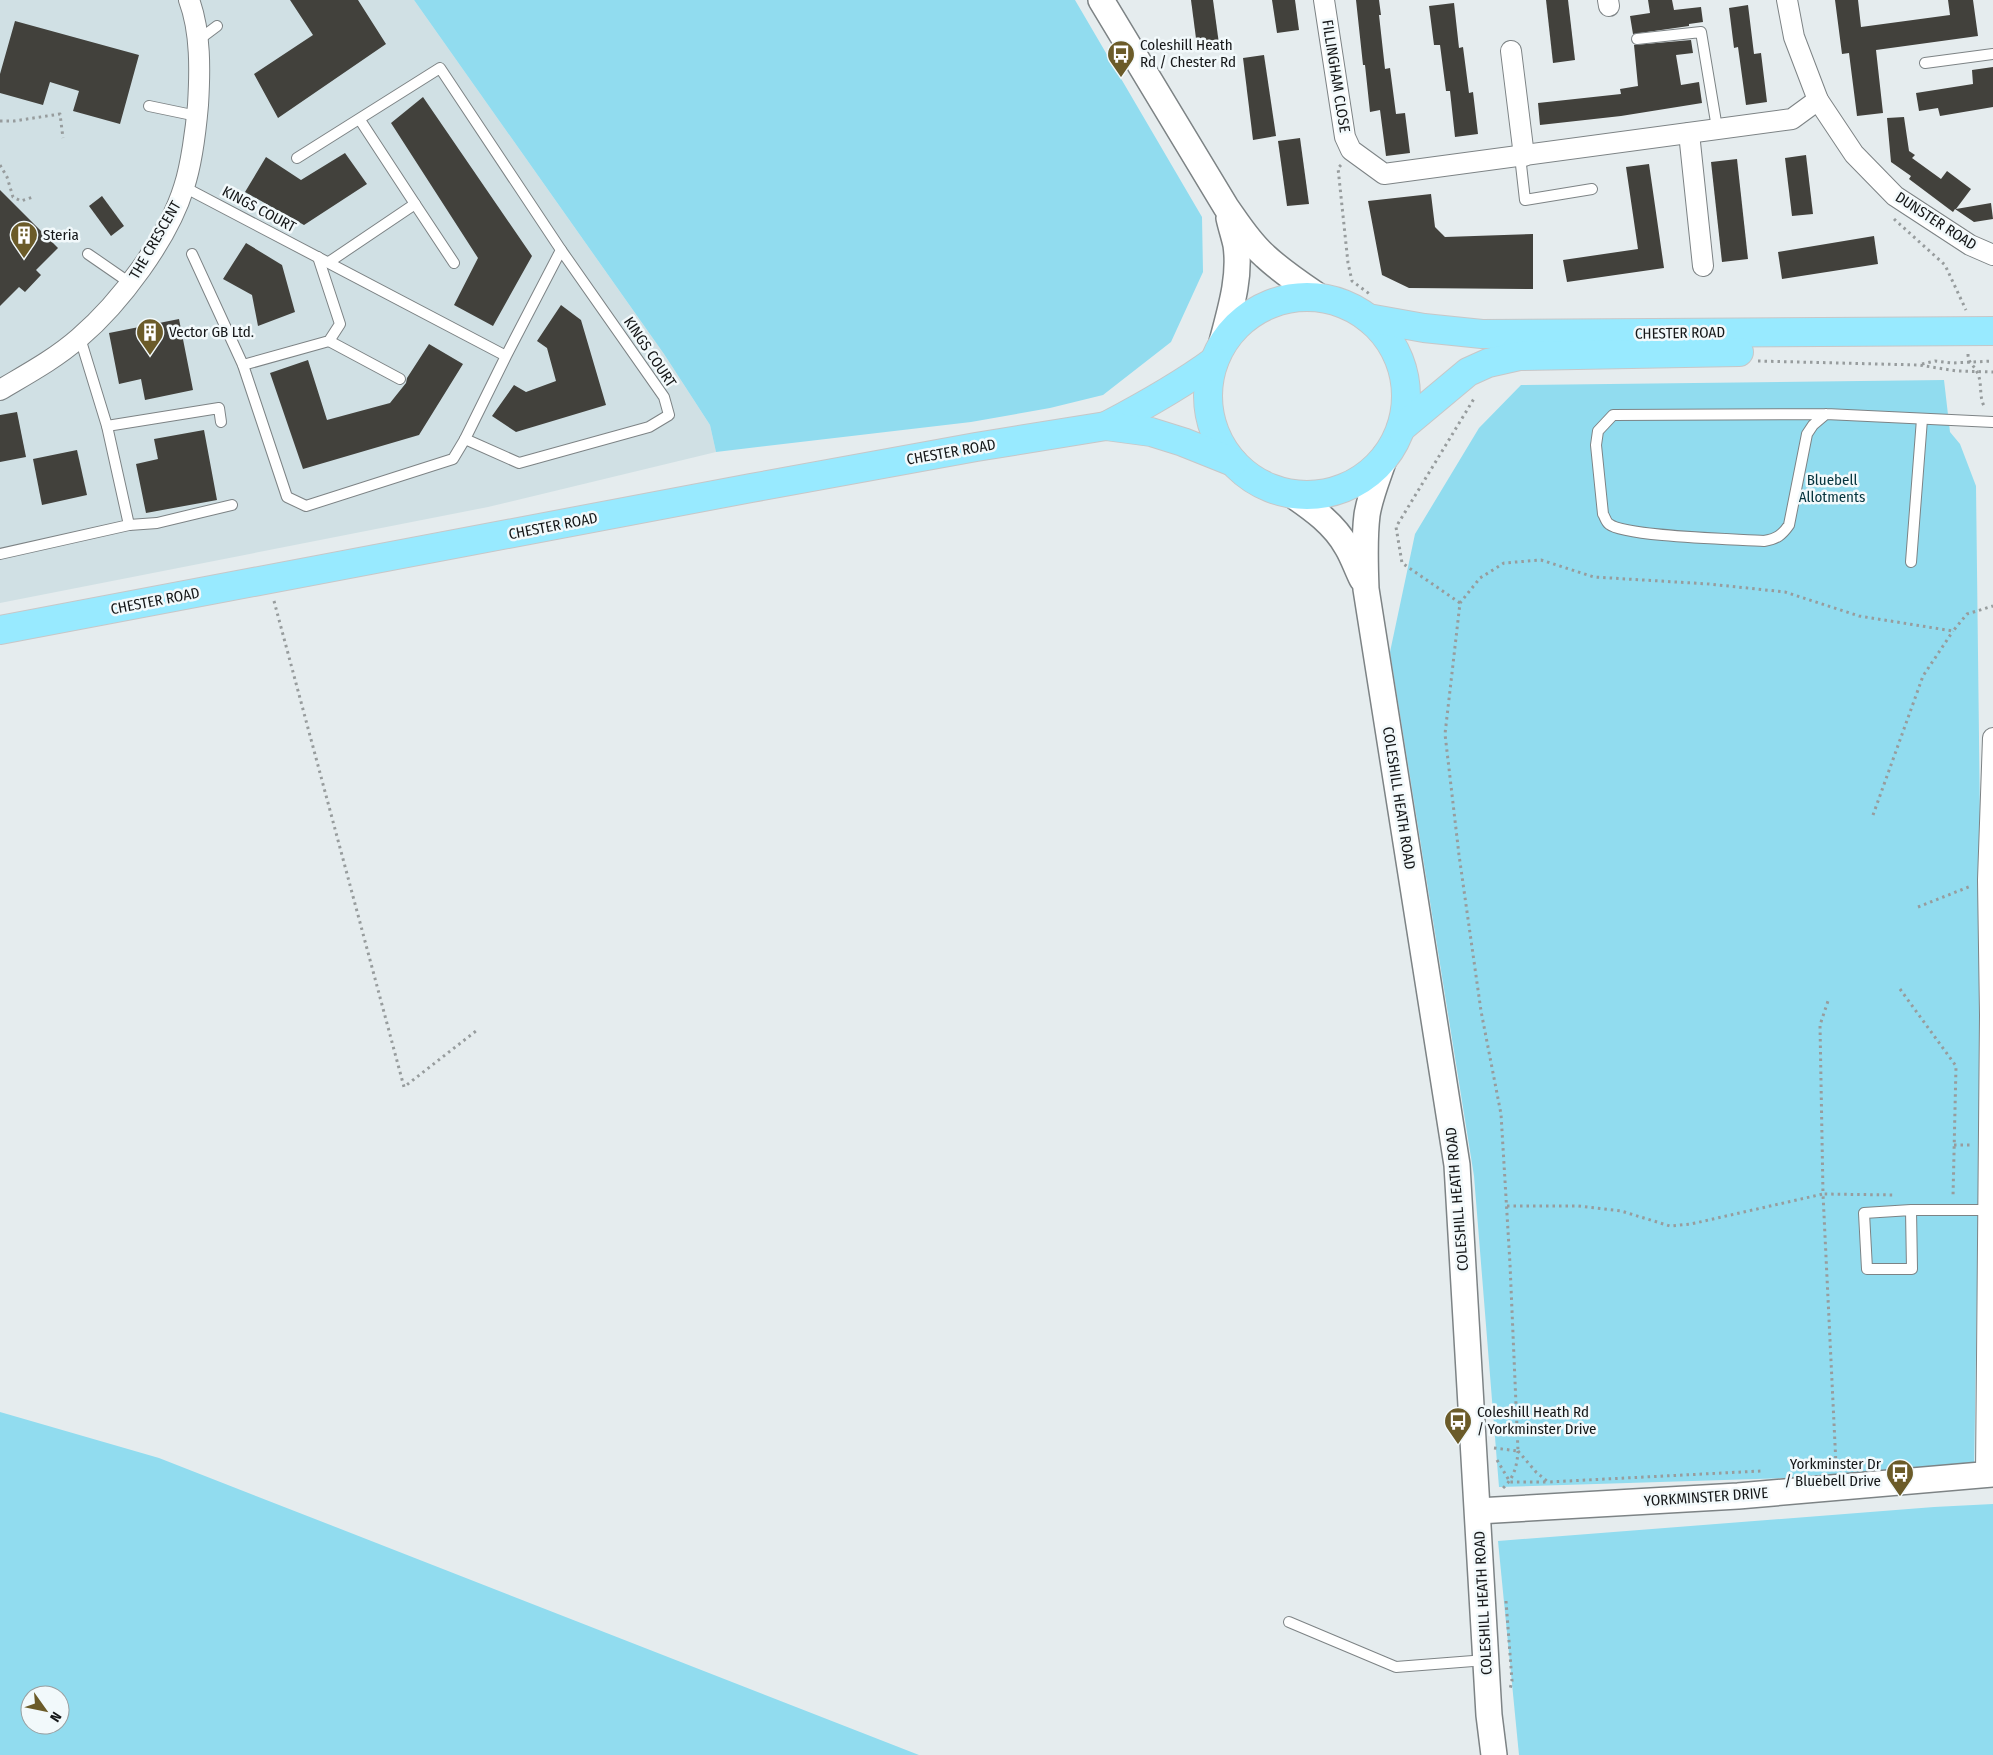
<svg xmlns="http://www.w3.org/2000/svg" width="1993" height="1755" viewBox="0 0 1993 1755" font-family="'Fira Sans Condensed',sans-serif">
	<rect width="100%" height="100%" fill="#e5ecee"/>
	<polygon fill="#d0e0e4" points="0,0 414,0 664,354 710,425 716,452 488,507 0,603"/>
	<g fill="#91dcef" fill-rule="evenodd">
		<polygon points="414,0 1075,0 1202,217 1203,272 1171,342 1103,395 1050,408 971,422 716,452 710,425 664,354"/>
		<polygon points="1944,380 1950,432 1960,444 1976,486 1982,989 1974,1472 1499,1487 1474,1176 1390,652 1415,534 1479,428 1521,385"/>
		<path d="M0 1412 159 1458 919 1755H0ZM30 1695H60V1725H30Z"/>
		<polygon points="1993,1504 1993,1755 1519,1755 1498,1541 1934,1507"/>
	</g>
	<g fill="#42413c">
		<polygon points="290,0 358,0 386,44 278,118 254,74 313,35"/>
		<polygon points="1191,0 1213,0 1219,44 1197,46"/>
		<polygon points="1272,0 1295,0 1299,30 1277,33"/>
		<polygon points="1356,0 1379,0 1381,15 1379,15 1385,69 1390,68 1396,114 1405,113 1410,153 1386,156 1380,110 1370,112 1365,65 1363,65"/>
		<polygon points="1546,0 1568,0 1575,60 1553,63"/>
		<polygon points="1648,0 1672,0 1674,10 1701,7 1703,22 1689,24 1689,26 1633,34 1630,16 1650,13"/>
		<polygon points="1835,0 1858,0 1861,27 1950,15 1948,0 1973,0 1978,36 1876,50 1883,113 1857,116 1849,53 1842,54"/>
		<polygon points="1454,3 1459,48 1463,47 1469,93 1473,92 1478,134 1455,137 1450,91 1446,91 1440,45 1434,45 1429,6"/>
		<polygon points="1748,5 1754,54 1761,53 1767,102 1746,105 1738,47 1734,48 1729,8"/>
		<polygon points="15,21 139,55 120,124 73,111 79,91 50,82 43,105 0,93 0,74"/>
		<polygon points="1691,40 1693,53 1676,55 1681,85 1699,82 1702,103 1621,116 1540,125 1538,103 1621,94 1620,89 1638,86 1634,45"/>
		<polygon points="1264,55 1276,136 1253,140 1243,58"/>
		<polygon points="1993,67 1993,107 1940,116 1938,108 1919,111 1916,93 1973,84 1972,70"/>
		<polygon points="423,97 532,256 493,326 454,305 478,258 391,123"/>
		<polygon points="1904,117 1909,151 1915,155 1912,158 1941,179 1947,171 1971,189 1956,209 1991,203 1993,219 1974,222 1955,209 1953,212 1909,179 1911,176 1891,162 1887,118"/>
		<polygon points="1300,138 1309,204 1287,206 1278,141"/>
		<polygon points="345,153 367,184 304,225 245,192 266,157 301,180"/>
		<polygon points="1806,155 1813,214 1792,216 1785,158"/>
		<polygon points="1737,159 1748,259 1722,262 1711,162"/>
		<polygon points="1649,164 1664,268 1567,282 1563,260 1638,249 1626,167"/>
		<polygon points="0,190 58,248 36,270 41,275 25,292 19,287 0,306"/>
		<polygon points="1431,194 1435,227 1445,237 1533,234 1533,289 1409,288 1382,275 1368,201"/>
		<polygon points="102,196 124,226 111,236 89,206"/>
		<polygon points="1874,236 1878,264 1782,279 1778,252"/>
		<polygon points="246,243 282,265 295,312 258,326 252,295 223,279"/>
		<polygon points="561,305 581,320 606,405 516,432 492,416 514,385 526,392 556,381 547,348 537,341"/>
		<polygon points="179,319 193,390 145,400 141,379 119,384 109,333"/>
		<polygon points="429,344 463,364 419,435 303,469 270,373 308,360 327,420 390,403 406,383 407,378"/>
		<polygon points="17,412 26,457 0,462 0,415"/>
		<polygon points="204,430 217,500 146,513 136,464 158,459 154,439"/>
		<polygon points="77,450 87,495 42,505 33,459"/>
	</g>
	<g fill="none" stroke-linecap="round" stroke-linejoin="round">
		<g stroke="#7d8385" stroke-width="12">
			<g id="service">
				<polyline points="1637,39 1701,32 1717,128"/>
				<polyline points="197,41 217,26"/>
				<polyline points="1925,63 1993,54"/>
				<polyline points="149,106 197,116"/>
				<polyline points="1520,156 1525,200 1592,189"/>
				<polyline points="297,158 440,68 561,250"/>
				<polyline points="184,187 506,356 561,250 664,397 669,415 649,427 519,463 465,439 506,356"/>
				<polyline points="415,204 454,263"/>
				<polyline points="88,254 130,283"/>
				<polyline points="192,254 243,365 287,497 306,506 453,459 465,439"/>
				<polyline points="329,262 415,204 360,120"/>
				<polyline points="329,341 400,379"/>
				<polyline points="243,365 329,341 340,324 318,257"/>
				<path d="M1826 414 1813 425 1807 434 1789 525C1782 535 1777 539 1764 541 1738 539 1625 537 1609 524 1606 522 1605 517 1603 514L1596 445 1598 431 1613 415 1826 414 1993 422"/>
				<polyline points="107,426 219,408 221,422"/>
				<polyline points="129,525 157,523 232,505"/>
				<polyline points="0,554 129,525 107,426 80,338"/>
				<polyline points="1911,562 1922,419"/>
				<polyline points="1911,1210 1864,1213 1867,1269 1912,1269 1911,1210 1989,1210"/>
				<polyline points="1289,1622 1396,1667 1486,1660"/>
			</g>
		</g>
		<g stroke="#7d8385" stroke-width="22">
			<g id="minor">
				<polyline points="1324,0 1345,137 1351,150 1384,174 1792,119 1818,100"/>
				<polyline points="1608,0 1609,6"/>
				<polyline points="1787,0 1794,37 1818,100 1854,154 1895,196 1970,245 1993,255"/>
				<polyline points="1511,51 1524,156"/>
				<polyline points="1689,133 1703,266"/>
				<path d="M0 390C27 374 55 359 79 338 120 303 168 239 184 187 191 166 196 128 198 105 200 72 201 32 189 0"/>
				<polyline points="1986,1474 1990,1015 1988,880 1993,738"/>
			</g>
		</g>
		<g stroke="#7d8385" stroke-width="28">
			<g id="tertiary">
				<path d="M1101 0 1226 207C1238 224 1249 242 1265 256 1282 272 1302 285 1321 298"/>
				<path d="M1221 346C1229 314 1241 279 1236 245 1234 236 1231 227 1229 218"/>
				<path d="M1385 456C1379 475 1370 495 1367 515 1364 539 1365 564 1366 589L1457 1165 1489 1715 1494 1755"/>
				<path d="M1291 494C1313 509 1334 524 1347 547 1353 557 1357 569 1362 579"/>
				<polyline points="1478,1511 1738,1496 1993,1474"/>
			</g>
		</g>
		<g stroke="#c7c7c8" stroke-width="30">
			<g id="trunk">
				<circle cx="1307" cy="396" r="99"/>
				<polyline points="1368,318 1424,328 1482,334 1993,331"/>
				<path d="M1106 426C1144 406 1180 386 1214 361"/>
				<polyline points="1401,428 1468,372 1488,363 1519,356 1739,352"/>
				<polyline points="0,630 751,488 976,447 1106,426 1151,432 1183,442 1233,462"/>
			</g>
		</g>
		<g stroke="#979c9d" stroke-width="3" stroke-dasharray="2.5 4" stroke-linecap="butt">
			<polyline points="0,121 14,121 60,114 63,138"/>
			<polyline points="0,165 7,177 13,197 21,201 33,197"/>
			<polyline points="1341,165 1338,168 1348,263 1352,281 1371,295"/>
			<polyline points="1894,219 1945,265 1966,310"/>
			<path d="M1968 354C1968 363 1973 364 1977 372 1983 383 1978 396 1985 408"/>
			<polyline points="1758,361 1919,365 1957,371 1993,372"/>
			<polyline points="1922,364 1935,361 1952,363 1993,361"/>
			<polyline points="274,601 404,1087 476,1031"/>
			<polyline points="1460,603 1402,563 1396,527 1475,397"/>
			<polyline points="1873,815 1923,676 1953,631"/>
			<polyline points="1918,907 1971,886"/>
			<polyline points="1900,989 1956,1066 1953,1197"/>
			<polyline points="1954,1145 1971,1145"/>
			<polyline points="1507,1206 1578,1206 1621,1211 1670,1226 1691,1224 1823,1194 1820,1025 1828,1001"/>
			<polyline points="1494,1448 1518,1451 1510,1264 1501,1114 1481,1011 1459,855 1445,734 1460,603 1480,578 1504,563 1541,560 1594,577 1709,584 1785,592 1859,616 1953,631 1967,614 1993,606"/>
			<polyline points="1518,1451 1536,1472 1548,1482 1761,1471"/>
			<polyline points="1497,1460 1510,1482 1548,1482"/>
			<polyline points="1836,1465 1823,1194 1895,1195"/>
			<path d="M1503 1488C1514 1478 1517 1466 1518 1451"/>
			<polyline points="1506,1601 1512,1681 1510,1689"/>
		</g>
		<use href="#service" stroke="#fff" stroke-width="10"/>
		<use href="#minor" stroke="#fff" stroke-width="20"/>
		<use href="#tertiary" stroke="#fff" stroke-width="25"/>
		<use href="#trunk" stroke="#98eaff" stroke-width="28"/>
	</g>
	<defs>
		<g id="bus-pin" transform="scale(1.4375)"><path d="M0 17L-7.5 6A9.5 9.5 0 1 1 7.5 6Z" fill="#6b5b29" stroke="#f2f9fb"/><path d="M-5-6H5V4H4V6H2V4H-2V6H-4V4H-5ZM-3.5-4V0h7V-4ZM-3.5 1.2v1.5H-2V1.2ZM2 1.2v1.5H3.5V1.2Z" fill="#fff"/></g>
		<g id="building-pin" transform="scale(1.4375)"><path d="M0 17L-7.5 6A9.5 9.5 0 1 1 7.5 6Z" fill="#6b5b29" stroke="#f2f9fb"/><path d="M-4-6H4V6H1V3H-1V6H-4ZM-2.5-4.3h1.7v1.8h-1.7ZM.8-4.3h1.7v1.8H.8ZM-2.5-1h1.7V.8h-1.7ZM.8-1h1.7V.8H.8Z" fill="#fff"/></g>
	</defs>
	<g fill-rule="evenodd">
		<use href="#bus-pin" x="1121" y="54"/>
		<use href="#building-pin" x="24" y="235"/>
		<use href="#building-pin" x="150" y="332"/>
		<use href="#bus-pin" x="1458" y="1421"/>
		<use href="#bus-pin" x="1900" y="1473"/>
	</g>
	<g text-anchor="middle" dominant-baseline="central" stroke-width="5" stroke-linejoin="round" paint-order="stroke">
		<g font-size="15" fill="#151718" stroke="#f2f9fb" text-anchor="start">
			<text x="1140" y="45">Coleshill Heath<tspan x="1140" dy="17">Rd / Chester Rd</tspan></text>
			<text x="43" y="235">Steria</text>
			<text x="169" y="332">Vector GB Ltd.</text>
			<text x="1477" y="1412">Coleshill Heath Rd<tspan x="1477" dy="17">/ Yorkminster Drive</tspan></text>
			<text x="1881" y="1464" text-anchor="end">Yorkminster Dr<tspan x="1881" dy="17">/ Bluebell Drive</tspan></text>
		</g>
		<g font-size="15" fill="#151718" stroke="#f2f9fb">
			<text transform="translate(1336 76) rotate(81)">FILLINGHAM CLOSE</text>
			<text transform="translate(259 209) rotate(28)">KINGS COURT</text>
			<text transform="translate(1936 221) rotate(33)">DUNSTER ROAD</text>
			<text transform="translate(155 240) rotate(-60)">THE CRESCENT</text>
			<text transform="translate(1680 333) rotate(-1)">CHESTER ROAD</text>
			<text transform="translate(650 352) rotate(56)">KINGS COURT</text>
			<text transform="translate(951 452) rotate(-10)">CHESTER ROAD</text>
			<text transform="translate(553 526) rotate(-11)">CHESTER ROAD</text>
			<text transform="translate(155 601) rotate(-11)">CHESTER ROAD</text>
			<text transform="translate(1399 798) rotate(81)">COLESHILL HEATH ROAD</text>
			<text transform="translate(1457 1199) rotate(-95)">COLESHILL HEATH ROAD</text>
			<text transform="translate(1706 1497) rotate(-4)">YORKMINSTER DRIVE</text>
			<text transform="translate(1483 1603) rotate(-93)">COLESHILL HEATH ROAD</text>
		</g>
		<g font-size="15" fill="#04333d" stroke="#f2f9fb">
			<text x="1832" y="480">Bluebell<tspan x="1832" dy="17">Allotments</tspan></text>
		</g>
	</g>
	<g transform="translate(45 1710) rotate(123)"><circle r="24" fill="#f2f9fb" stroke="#9a9fa0"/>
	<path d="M0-4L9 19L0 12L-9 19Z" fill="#6b5b29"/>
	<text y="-8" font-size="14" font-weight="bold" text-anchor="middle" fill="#151718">N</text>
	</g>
</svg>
